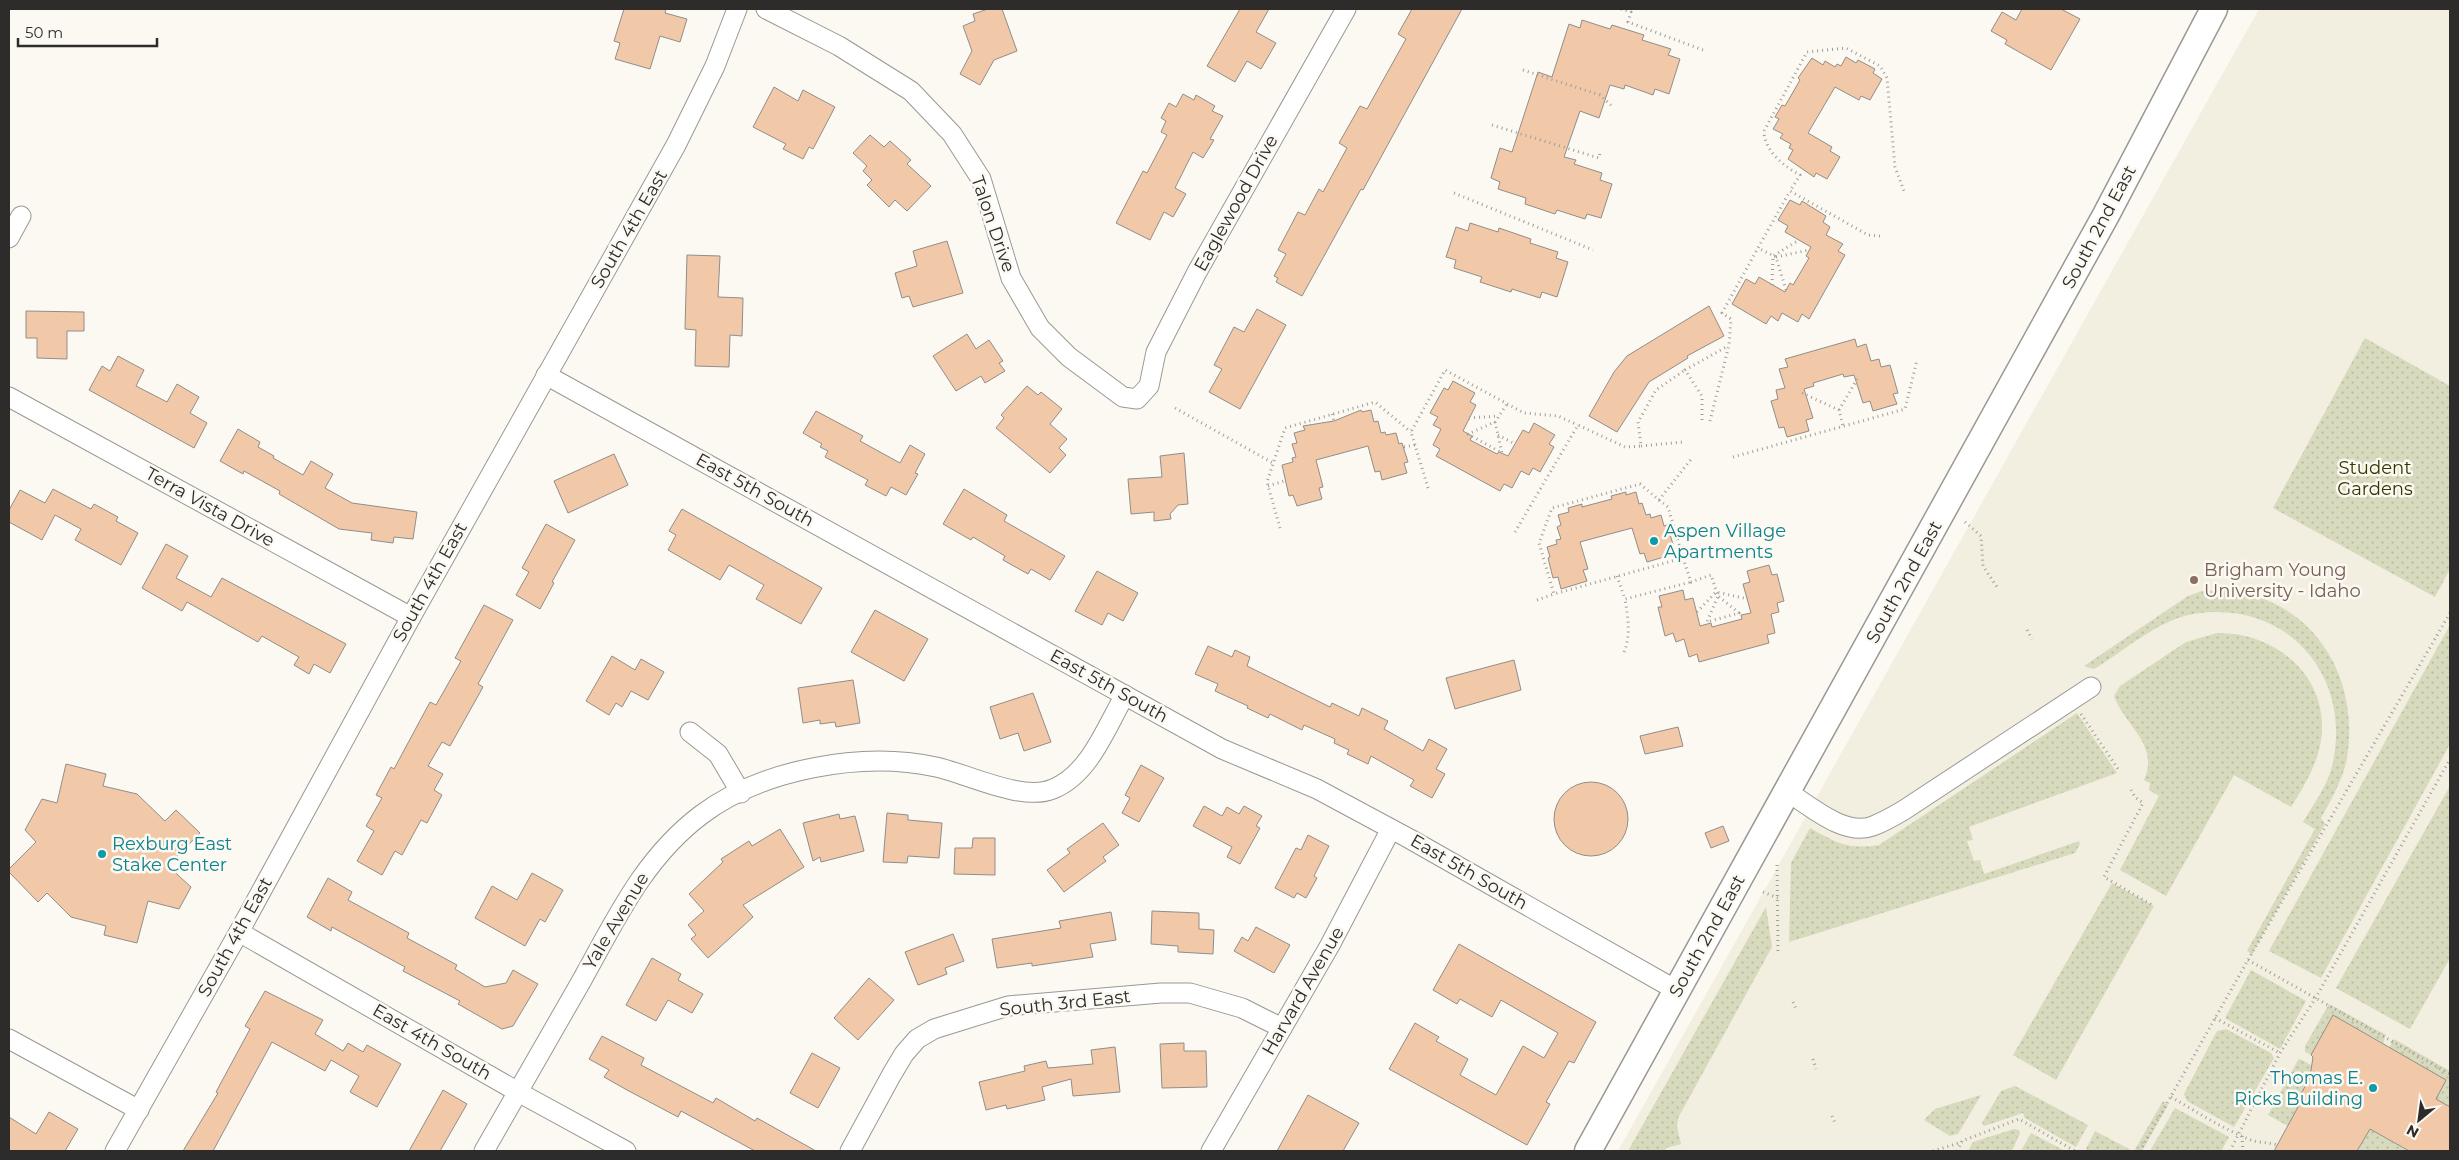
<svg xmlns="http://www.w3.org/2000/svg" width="2459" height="1160" viewBox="0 0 2459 1160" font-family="Montserrat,sans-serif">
	<defs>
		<pattern id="grass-dots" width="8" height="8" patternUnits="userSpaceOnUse" patternTransform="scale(1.25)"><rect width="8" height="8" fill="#d7dabc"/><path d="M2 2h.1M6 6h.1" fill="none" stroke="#b9bba2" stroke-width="1.8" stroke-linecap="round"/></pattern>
	</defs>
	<rect width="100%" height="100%" fill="#fbf9f2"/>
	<polygon fill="#f2eee0" points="2259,9 2450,9 2450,1151 1618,1151"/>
	<g fill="url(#grass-dots)">
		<polygon points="2365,338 2450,386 2450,569 2435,597 2273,508"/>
		<path d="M2221 590C2311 595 2363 677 2346 763 2341 783 2331 800 2321 818L2325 824 2252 954 2247 951 2315 829 2303 822C2315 802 2331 781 2334 757 2349 669 2282 599 2193 614 2156 621 2126 650 2094 669L2084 666 2188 596 2202 591Z"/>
		<polygon points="2450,625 2450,744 2321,978 2269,951"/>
		<path d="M2217 633C2285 632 2341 690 2316 760 2310 776 2300 793 2291 807L2234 775 2166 896 2120 870 2159 796 2149 790 2150 783 2144 780C2160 745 2125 726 2114 696L2120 686 2186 642Z"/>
		<path d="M2077 713 2117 773 1969 827 1973 840 1967 841 1974 861 1980 860 1984 874 2079 841 2080 844 2075 853 1789 942 1791 863 1810 828C1837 843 1847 850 1879 845Z"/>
		<polygon points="2450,786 2450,958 2410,1029 2336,988"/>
		<polygon points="2112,883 2154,906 2056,1080 2013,1055"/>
		<polygon points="1766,907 1772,947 1678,1118 1677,1127 1681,1144 1666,1148 1666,1151 1628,1151"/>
		<polygon points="2251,970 2306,1001 2280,1049 2225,1018"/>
		<polygon points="2329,1004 2386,1035 2383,1043 2333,1015 2311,1055 2305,1052 2305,1046"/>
		<polygon points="2226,1029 2271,1053 2274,1058 2234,1127 2187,1101 2184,1094 2217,1031"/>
		<polygon points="2394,1039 2450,1071 2450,1107 2436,1099 2384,1056"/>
		<polygon points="2300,1059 2311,1065 2311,1076 2300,1096 2303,1098 2288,1126 2268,1115 2298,1060"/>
		<polygon points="2015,1086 2088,1125 2076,1147 2025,1118 2023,1113 1984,1126 1982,1123 2001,1091"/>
		<polygon points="1981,1095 1958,1134 1950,1136 1924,1120 1935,1109"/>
		<polygon points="2163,1101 2168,1105 2142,1151 2134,1151"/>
		<polygon points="2175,1108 2229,1137 2221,1151 2150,1151"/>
		<polygon points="2014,1129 2019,1130 2020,1133 2012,1151 1968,1151 1973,1142"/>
		<polygon points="2370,1129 2407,1151 2357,1151"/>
		<polygon points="2095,1131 2133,1151 2085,1151"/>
		<polygon points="2031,1133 2065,1151 2021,1151"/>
	</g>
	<g fill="#f1c9a9" stroke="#928d89">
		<polygon points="624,9 666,9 665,13 687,19 680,42 660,36 650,69 615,59 620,43 614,41"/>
		<polygon points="988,9 1002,9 1017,51 994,60 980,85 960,74 972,51 963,26 975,21 973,14"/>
		<polygon points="1240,9 1269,9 1256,32 1276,43 1261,69 1247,61 1235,82 1207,66"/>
		<polygon points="1412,9 1462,9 1363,190 1361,189 1302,296 1276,282 1278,278 1274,276 1286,254 1278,250 1298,212 1305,215 1319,189 1323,192 1347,148 1339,143 1360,106 1367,109 1406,39 1398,34"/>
		<polygon points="2022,9 2061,9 2080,19 2051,70 2005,44 2007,40 1991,31 2002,12 2016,20"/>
		<polygon points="1582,20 1610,29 1612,25 1644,35 1642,40 1671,49 1668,55 1680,59 1669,94 1655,89 1653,95 1625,85 1624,89 1610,85 1599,118 1580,111 1564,157 1576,160 1574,164 1602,173 1600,180 1612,184 1601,218 1587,214 1585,219 1557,210 1555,214 1525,204 1526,198 1498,189 1500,182 1491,178 1500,148 1512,152 1538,72 1552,77 1569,24 1580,28"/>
		<polygon points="1846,57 1856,63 1858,60 1875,69 1873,73 1882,79 1870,100 1861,96 1859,100 1835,87 1808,133 1832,147 1830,151 1840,157 1827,179 1816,173 1814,177 1788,159 1793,150 1789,148 1791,144 1780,138 1783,134 1773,129 1779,119 1775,117 1782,105 1785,106 1800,80 1798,78 1812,58 1823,65 1825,61 1835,67 1837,64 1841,66"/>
		<polygon points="774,87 798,101 803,90 835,107 813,149 809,147 803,159 783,149 786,144 753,127"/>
		<polygon points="1183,94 1194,100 1196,95 1215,106 1212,111 1223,116 1210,139 1214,140 1203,158 1193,152 1175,188 1186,194 1173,217 1164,212 1150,240 1116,223 1143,171 1147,173 1167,135 1161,132 1166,121 1161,118 1169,103 1176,107"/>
		<polygon points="870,135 884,147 890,141 911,160 907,164 931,186 907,211 895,200 889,207 867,185 872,180 863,171 867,166 853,153"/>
		<polygon points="1790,200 1800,205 1802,201 1826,216 1823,222 1830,227 1826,235 1843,244 1838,251 1845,255 1809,319 1802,314 1798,322 1782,313 1778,321 1771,316 1766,324 1732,304 1746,279 1755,284 1759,277 1785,292 1790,283 1793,285 1809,258 1806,256 1811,247 1785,232 1788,226 1778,220"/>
		<polygon points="1470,223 1498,232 1499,228 1531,239 1530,243 1558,252 1556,258 1568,262 1557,297 1542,292 1540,298 1512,289 1511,292 1480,282 1482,277 1454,268 1456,260 1446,257 1456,227 1468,231"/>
		<polygon points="947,241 963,293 913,307 909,296 902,298 895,273 917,266 913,251"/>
		<polygon points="687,255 720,256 718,297 743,298 742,336 730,335 729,367 695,366 696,330 685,329"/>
		<polygon points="1709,306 1724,336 1687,356 1688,358 1649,382 1617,432 1589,416 1614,372 1627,356"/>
		<polygon points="1257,309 1286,325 1240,409 1209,392 1222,369 1214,365 1234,327 1244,332"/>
		<polygon points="26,311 84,312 84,331 67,331 67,359 37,358 37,338 26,338"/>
		<polygon points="967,334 976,349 989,340 1003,361 999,363 1005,371 985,383 981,376 956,391 933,356"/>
		<polygon points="1855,339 1857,347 1866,344 1871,361 1879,359 1881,367 1890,365 1898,393 1893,394 1897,404 1873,411 1870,401 1863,403 1854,375 1844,377 1843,374 1813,383 1814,386 1804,389 1813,418 1806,420 1809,431 1787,437 1784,427 1779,428 1771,401 1778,399 1776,390 1785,388 1779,369 1788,367 1785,359"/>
		<polygon points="118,356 144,370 136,386 167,402 177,384 199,397 190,413 207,423 194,448 89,390 102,366 110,371"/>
		<polygon points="1453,381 1475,393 1470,402 1476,405 1463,431 1472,436 1470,440 1497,454 1499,452 1508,456 1523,430 1529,433 1534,423 1555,435 1549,444 1554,447 1540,472 1533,468 1529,475 1521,471 1512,488 1504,484 1500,491 1436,456 1440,449 1433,445 1441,429 1433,425 1438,417 1430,413 1444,388 1448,390"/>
		<polygon points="1027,386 1038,395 1041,392 1062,409 1050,424 1067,439 1059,448 1066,455 1050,473 996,428 1004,418 1001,415"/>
		<polygon points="1361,410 1362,412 1371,410 1374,422 1378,421 1381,433 1385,432 1386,435 1396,433 1399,444 1402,443 1408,462 1404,463 1407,473 1382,480 1380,471 1375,472 1368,446 1316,460 1323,487 1319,488 1322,499 1297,506 1293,495 1289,496 1282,465 1293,462 1292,458 1296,457 1292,444 1297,443 1294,433 1305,430 1303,426 1334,421"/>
		<polygon points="816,411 863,436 860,441 900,463 910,445 925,454 915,473 918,474 906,495 891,487 886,496 865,485 868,480 825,457 828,451 820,447 822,444 803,433"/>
		<polygon points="238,429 260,442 258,447 274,456 273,458 303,475 311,461 333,474 325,488 352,503 417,512 413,539 394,537 393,543 371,540 372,533 339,529 279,494 280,491 244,471 243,474 220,461"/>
		<polygon points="1184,453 1188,504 1178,505 1170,514 1171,519 1154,521 1154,512 1131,514 1128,479 1162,477 1160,456"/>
		<polygon points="614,454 628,485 568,513 554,481"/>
		<polygon points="53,489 91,509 94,504 118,517 116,521 138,533 121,565 75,540 81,529 55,515 42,540 9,522 9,510 20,490 45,503"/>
		<polygon points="964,489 1007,515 1004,521 1065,556 1050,580 1031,569 1028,574 1003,560 1005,556 973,537 971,540 943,524"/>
		<polygon points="1626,492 1626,495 1636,492 1639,504 1642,503 1646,515 1650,514 1651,518 1661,515 1664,526 1667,525 1673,544 1668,545 1671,555 1647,562 1644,553 1640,554 1632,528 1580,542 1588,569 1583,570 1587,581 1561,589 1558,577 1553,578 1548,558 1550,557 1547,547 1557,544 1556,540 1561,539 1557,527 1561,525 1558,515 1569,512 1568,508 1582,504 1582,507 1612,499 1611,496"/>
		<polygon points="682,509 822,588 801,624 756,599 764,585 729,565 720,580 668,550 676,535 669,531"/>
		<polygon points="546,524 575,540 552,582 554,583 540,609 516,595 529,572 522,568"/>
		<polygon points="166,544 188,556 176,578 211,597 222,578 346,644 330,673 314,664 309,674 294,665 299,657 262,636 258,642 187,602 182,611 142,588"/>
		<polygon points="1769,565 1772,575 1777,574 1784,601 1777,603 1779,612 1771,614 1775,633 1767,635 1769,643 1699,662 1697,654 1689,657 1684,639 1676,642 1673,633 1665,636 1658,607 1662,607 1659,596 1683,590 1685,600 1693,598 1700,626 1711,623 1712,627 1742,619 1741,615 1751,613 1743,584 1750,582 1747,571"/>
		<polygon points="1097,571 1138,593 1123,621 1108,613 1102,625 1075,611"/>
		<polygon points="484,605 513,620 478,684 483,687 450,746 442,742 428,766 443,774 434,790 442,795 427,823 421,820 402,855 395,851 382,875 357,861 374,831 366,826 382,798 376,795 391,767 394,769 430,702 436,705 461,661 455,658"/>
		<polygon points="875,610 928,639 904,681 851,652"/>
		<polygon points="1208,646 1232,657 1235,650 1250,657 1247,666 1330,707 1332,703 1359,716 1362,708 1388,721 1384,729 1423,751 1429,739 1447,749 1436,769 1445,774 1432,798 1410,786 1414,780 1371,756 1368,764 1347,754 1349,750 1334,743 1335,739 1304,725 1302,730 1270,714 1268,718 1247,708 1248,706 1215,691 1218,684 1195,674"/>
		<polygon points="612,656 635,670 641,659 664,672 648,700 631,691 622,707 616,703 609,715 586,701"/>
		<polygon points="1514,660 1521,690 1455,709 1446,678"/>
		<polygon points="853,680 860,723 836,727 835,722 820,724 820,720 803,723 798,688"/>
		<polygon points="1033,693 1051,742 1024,751 1018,733 1000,739 990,707"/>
		<polygon points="1678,727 1683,746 1645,754 1640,736"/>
		<polygon points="66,764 106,774 103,786 137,794 165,821 176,810 200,833 168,866 191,887 179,909 148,901 137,943 104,935 106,926 71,917 47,893 38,902 9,872 9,869 36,842 25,830 42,799 57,803"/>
		<polygon points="1141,765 1164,778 1139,822 1122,813 1130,798 1125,795"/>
		<circle cx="1591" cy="819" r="37"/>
		<polygon points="1204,806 1222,816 1227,807 1239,814 1244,806 1262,816 1256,826 1260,828 1240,864 1227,857 1232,847 1193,826"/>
		<polygon points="887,813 908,815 908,820 942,823 939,858 908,856 907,863 883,862"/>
		<polygon points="839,814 840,819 855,816 864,851 821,862 820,857 813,861 803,823"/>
		<polygon points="1103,823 1119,845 1103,857 1106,861 1064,892 1047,870 1070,853 1067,849"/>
		<polygon points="1723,826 1729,841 1711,848 1705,833"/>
		<polygon points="780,829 804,867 743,905 753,917 708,958 691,939 696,935 688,925 704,911 689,894 723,862 721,859 749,841 752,846"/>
		<polygon points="1308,835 1329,846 1314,876 1317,878 1306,898 1297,893 1294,898 1275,888 1296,848 1301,850"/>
		<polygon points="973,838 995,838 995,875 954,874 955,848 972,848"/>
		<polygon points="532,873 563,890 545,922 540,919 525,946 475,918 492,886 517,900"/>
		<polygon points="328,878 352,892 348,900 409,933 407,938 457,965 455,969 485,987 506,983 513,970 538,984 513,1026 502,1029 458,1004 460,1001 403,971 405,967 332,927 331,931 307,917"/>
		<polygon points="1152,911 1199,913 1199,929 1214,930 1213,954 1178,952 1178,946 1151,944"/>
		<polygon points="1111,912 1116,940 1090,944 1093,957 1032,966 1032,963 997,968 992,939 1061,928 1059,921"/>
		<polygon points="1256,927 1290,945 1274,973 1234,951 1242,937 1248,941"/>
		<polygon points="953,934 964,961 945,968 947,974 918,985 905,952"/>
		<polygon points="1459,944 1596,1022 1574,1063 1569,1061 1546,1102 1550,1104 1527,1145 1389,1069 1415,1023 1439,1037 1436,1041 1468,1059 1460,1075 1496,1095 1523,1046 1544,1058 1558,1033 1501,1000 1492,1017 1460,999 1457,1004 1433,990"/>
		<polygon points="652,958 681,974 678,980 703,994 692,1013 668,1000 656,1021 626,1005"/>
		<polygon points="869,978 894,1000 858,1040 834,1018"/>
		<polygon points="265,991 323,1020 315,1034 343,1051 348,1043 363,1052 367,1045 401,1064 377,1107 350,1092 359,1076 331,1060 325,1071 272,1042 213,1151 183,1151 218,1093 216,1092 250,1029 245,1026"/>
		<polygon points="2333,1015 2446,1080 2436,1099 2450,1107 2450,1151 2409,1151 2370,1129 2357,1151 2274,1151 2303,1098 2300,1096 2310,1077 2313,1057 2311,1055"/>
		<polygon points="602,1036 644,1058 641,1065 713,1103 716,1098 755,1121 757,1118 816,1151 755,1151 681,1111 678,1117 627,1090 604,1077 609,1070 589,1059"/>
		<polygon points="1184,1043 1184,1051 1206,1051 1207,1087 1162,1088 1160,1044"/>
		<polygon points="1115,1047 1120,1092 1073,1096 1071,1079 1042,1087 1045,1100 1007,1109 1006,1105 986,1110 979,1082 1025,1071 1024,1066 1046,1061 1048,1068 1093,1064 1091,1050"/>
		<polygon points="812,1053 840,1068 818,1108 790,1093"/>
		<polygon points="443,1090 467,1104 440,1151 409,1151"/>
		<polygon points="1308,1095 1359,1123 1343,1151 1277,1151"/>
		<polygon points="49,1112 78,1129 65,1151 9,1151 9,1117 36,1134"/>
	</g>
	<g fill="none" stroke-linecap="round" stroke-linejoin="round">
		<g stroke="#999892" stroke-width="21">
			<g id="street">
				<polyline points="766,9 839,46 911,91 952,134 981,179 1011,278 1040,328 1069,357 1123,397 1137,399 1149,386 1156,352 1197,272 1346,9"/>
				<polyline points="9,238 21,216"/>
				<polyline points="546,375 1222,749 1317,789 1410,839 1676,990"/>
				<polyline points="9,397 411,617"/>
				<polyline points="690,732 718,754 741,793"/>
				<path d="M1788 792C1810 806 1845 837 1873 826 1883 822 1894 816 1904 810L2091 687"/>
				<polyline points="239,932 518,1092 626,1151"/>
				<polyline points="9,1039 139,1110"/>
				<polyline points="115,1151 239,932 411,617 676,145 715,66 737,9"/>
				<path d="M484 1151C517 1094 549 1037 582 980 616 919 644 858 701 815 762 769 862 751 936 767 968 774 1022 802 1053 789 1090 774 1106 727 1125 695"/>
				<polyline points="850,1151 892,1074 904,1054 917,1039 934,1029 1008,1006 1161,993 1190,993 1242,1008 1282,1028"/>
				<polyline points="1211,1151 1330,945 1391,829"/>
			</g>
		</g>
		<g stroke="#999892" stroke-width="29">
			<polyline id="secondary" points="1588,1151 2106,215 2214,9"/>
		</g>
		<g stroke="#a09e99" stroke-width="3" stroke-dasharray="1 4" stroke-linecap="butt">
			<polyline points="1621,9 1631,12 1628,22 1703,50"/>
			<polyline points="1523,70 1600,95 1613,107"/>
			<polyline points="1492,125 1599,158 1600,153"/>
			<polyline points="1454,193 1593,250"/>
			<path d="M1880 236 1868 235 1790 191 1800 175C1785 167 1764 151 1764 131L1807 52 1846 48 1880 66 1887 78 1895 167 1904 191"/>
			<polyline points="1776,257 1809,250"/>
			<polyline points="1772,285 1773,256 1799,240"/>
			<polyline points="1786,290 1776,257 1758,248 1790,191"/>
			<polyline points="1802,393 1839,410 1843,426"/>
			<polyline points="1175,408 1273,463"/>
			<polyline points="1839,410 1859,376"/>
			<polyline points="1332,414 1334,421"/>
			<polyline points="1469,418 1499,416"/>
			<polyline points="1702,420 1702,396 1685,370 1728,346"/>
			<polyline points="1710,421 1729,345 1731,319 1722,313 1758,248"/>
			<polyline points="1495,422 1502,453 1468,434 1495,422 1507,404"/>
			<polyline points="1498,435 1515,444"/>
			<polyline points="1641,446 1683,442"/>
			<polyline points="1404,447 1415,445"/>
			<polyline points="1733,457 1905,409 1917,360"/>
			<polyline points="1268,486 1284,481"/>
			<polyline points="1428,488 1411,432 1445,370 1524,413 1558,416 1578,425"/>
			<polyline points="1659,500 1668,507 1683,558 1554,594 1539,543 1552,508 1640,484 1659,500 1692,458"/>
			<polyline points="1965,522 1981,536 1983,566 1997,587"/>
			<polyline points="1280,528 1267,482 1285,428 1375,402 1411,432"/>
			<polyline points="1515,532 1578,425 1625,447 1641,446 1638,422 1656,390 1685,370"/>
			<polyline points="1683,558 1691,582 1711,575 1718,596 1707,622 1739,613 1718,596"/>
			<polyline points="1617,576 1625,599 1691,582"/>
			<polyline points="1537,600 1554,594"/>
			<polyline points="1697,612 1716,592 1748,599"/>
			<polyline points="2027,630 2032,639"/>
			<path d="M1624 652C1631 635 1628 617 1625 599"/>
			<polyline points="2081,714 2118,769"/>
			<polyline points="2131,790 2135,797 2143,803 2104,877 2154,906"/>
			<polyline points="1777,865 1778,953"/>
			<polyline points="1763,892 1778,898"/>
			<polyline points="2248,960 2450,1074"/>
			<polyline points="1793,1002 1797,1011"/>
			<polyline points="2215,1018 2280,1053"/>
			<polyline points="1813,1059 1816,1069"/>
			<path d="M2171 1097C2197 1112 2223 1129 2251 1140 2259 1143 2268 1142 2277 1145"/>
			<polyline points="1832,1116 1836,1125"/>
			<polyline points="2242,1136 2243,1151"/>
			<polyline points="1933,1151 1962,1142"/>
			<polyline points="1957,1151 1962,1141 2019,1119 2075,1151"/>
			<polyline points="2140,1151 2248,960 2450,613"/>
			<polyline points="2230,1151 2280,1053 2315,999 2450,759"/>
		</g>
		<use href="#street" stroke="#fff" stroke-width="19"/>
		<use href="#secondary" stroke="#fff" stroke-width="26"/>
	</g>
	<g fill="#0f9aa8" stroke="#fbf9f2" stroke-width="2">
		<circle cx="1654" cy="541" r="5"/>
		<circle cx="102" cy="854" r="5"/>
		<circle cx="2373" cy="1088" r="5"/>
	</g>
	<circle fill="#8d6e63" stroke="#fbf9f2" stroke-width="2" cx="2194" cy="580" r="5"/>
	<g text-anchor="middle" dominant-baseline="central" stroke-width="5" stroke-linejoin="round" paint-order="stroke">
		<g font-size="18" fill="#2d2c2a" stroke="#fbf9f2">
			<text transform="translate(1236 203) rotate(-61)">Eaglewood Drive</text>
			<text transform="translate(993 224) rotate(71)">Talon Drive</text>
			<text transform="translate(2099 227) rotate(-62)">South 2nd East</text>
			<text transform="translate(629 229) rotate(-60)">South 4th East</text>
			<text transform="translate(755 490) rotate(29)">East 5th South</text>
			<text transform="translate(210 507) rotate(29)">Terra Vista Drive</text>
			<text transform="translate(430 582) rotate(-61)">South 4th East</text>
			<text transform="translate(1904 582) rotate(-61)">South 2nd East</text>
			<text transform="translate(1109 686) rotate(29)">East 5th South</text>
			<text transform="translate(1469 872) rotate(30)">East 5th South</text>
			<text transform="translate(616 921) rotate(-59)">Yale Avenue</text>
			<text transform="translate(1707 936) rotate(-61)">South 2nd East</text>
			<text transform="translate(235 937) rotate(-61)">South 4th East</text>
			<text transform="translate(1303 991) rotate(-60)">Harvard Avenue</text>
			<text transform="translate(1065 1003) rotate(-6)">South 3rd East</text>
			<text transform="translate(432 1042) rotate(30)">East 4th South</text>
		</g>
		<g font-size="18" fill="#353700" stroke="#fbf9f2">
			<text x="2375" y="468">Student<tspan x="2375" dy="21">Gardens</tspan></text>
		</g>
		<g font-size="18" fill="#0d838f" stroke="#fbf9f2" text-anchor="start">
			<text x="1664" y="531">Aspen Village<tspan x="1664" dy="21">Apartments</tspan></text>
			<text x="112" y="844">Rexburg East<tspan x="112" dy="21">Stake Center</tspan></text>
			<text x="2363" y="1078" text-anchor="end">Thomas E.<tspan x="2363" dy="21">Ricks Building</tspan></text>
		</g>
		<g font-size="18" fill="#785e54" stroke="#fbf9f2" text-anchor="start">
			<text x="2204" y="570">Brigham Young<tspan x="2204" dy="21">University - Idaho</tspan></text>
		</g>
	</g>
	<rect width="2459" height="1160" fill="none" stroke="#2d2c2a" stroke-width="20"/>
	<g transform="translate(2419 1120) rotate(209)" stroke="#fbf9f2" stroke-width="4" paint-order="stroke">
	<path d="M0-4L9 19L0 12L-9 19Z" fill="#2d2c2a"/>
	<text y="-8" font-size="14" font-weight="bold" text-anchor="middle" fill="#2d2c2a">N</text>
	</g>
	<path d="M18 38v8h139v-8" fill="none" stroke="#2d2c2a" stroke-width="2.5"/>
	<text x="25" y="38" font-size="15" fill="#2d2c2a" stroke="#fbf9f2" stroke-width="4" paint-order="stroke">50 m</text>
</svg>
